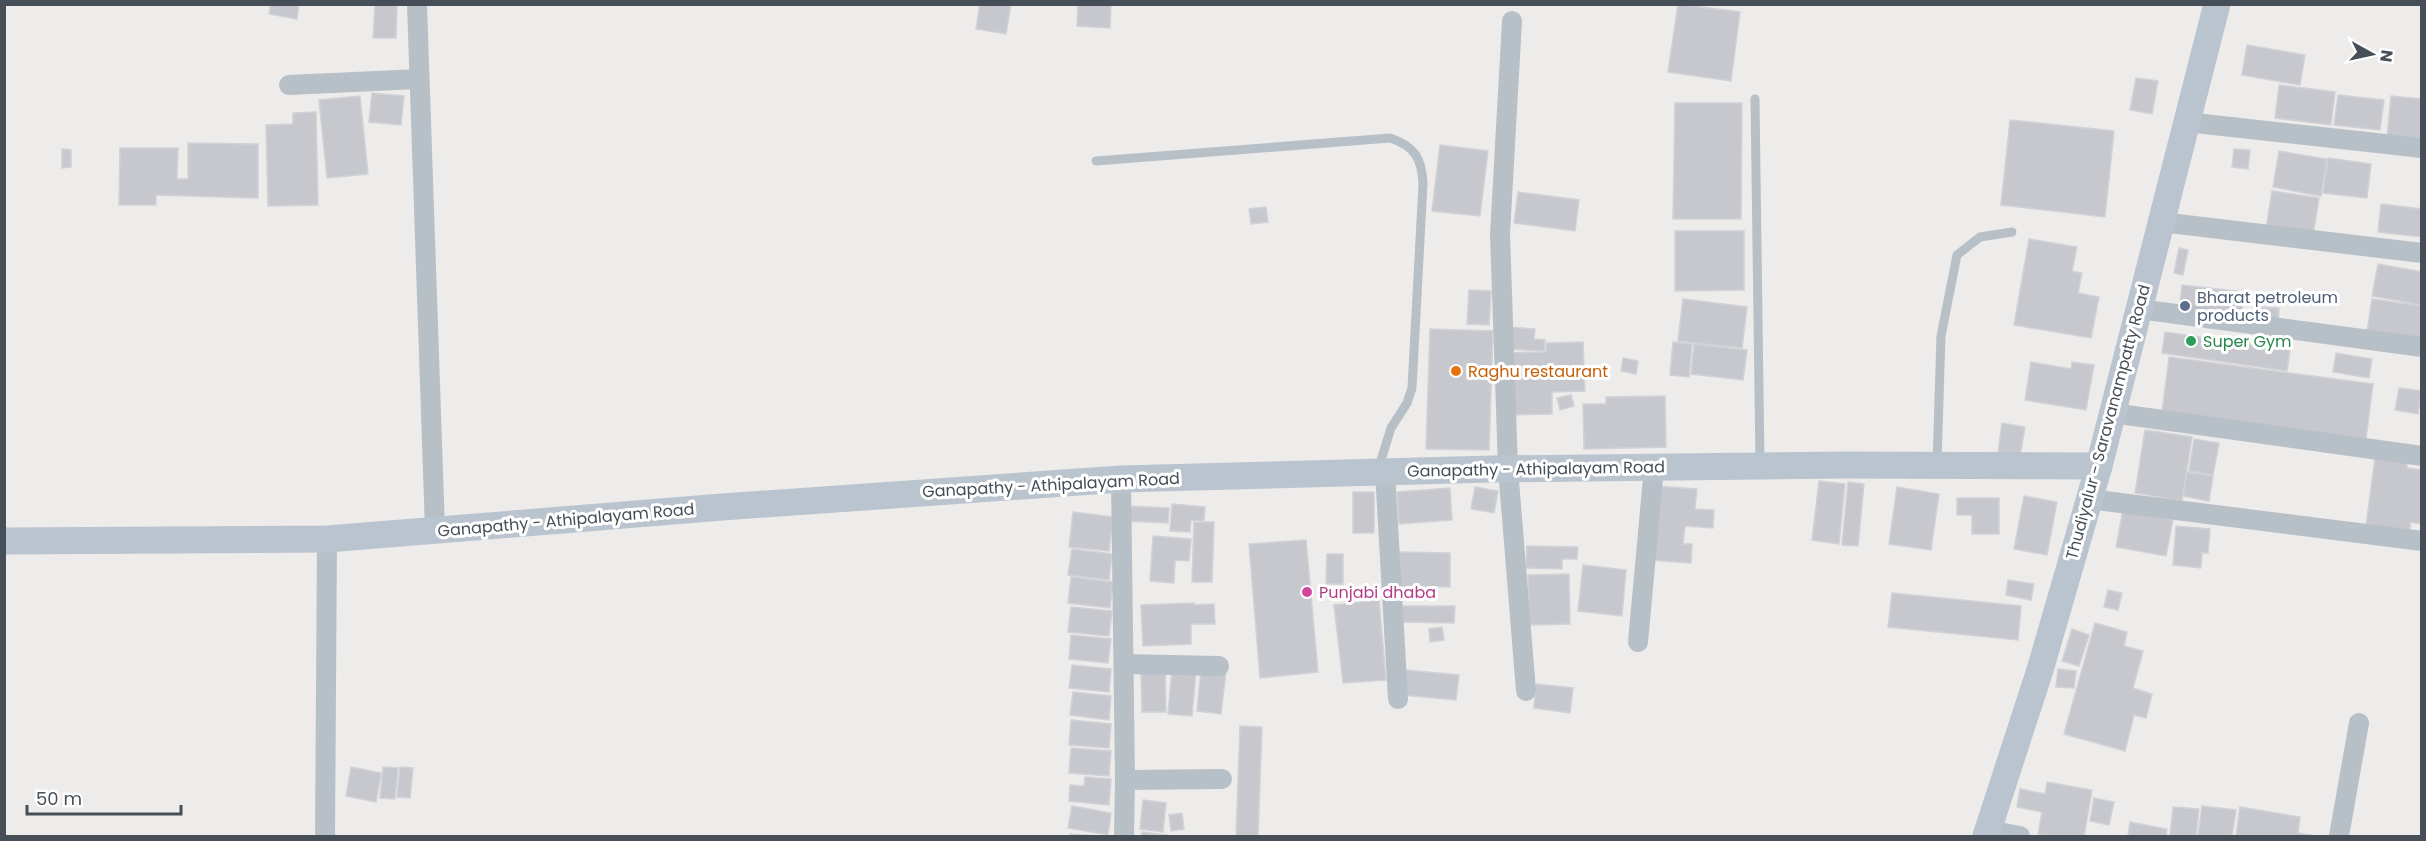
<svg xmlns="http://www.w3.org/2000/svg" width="2426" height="841" viewBox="0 0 2426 841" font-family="Poppins,sans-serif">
	<rect width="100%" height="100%" fill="#eeebeb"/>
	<g fill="#c6c8ce" stroke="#d0d2d7" stroke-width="1.5">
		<polygon points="271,4 299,4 297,19 269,14"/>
		<polygon points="375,4 397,4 396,38 373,38"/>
		<polygon points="980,4 1011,4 1006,34 976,29"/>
		<polygon points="1078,4 1111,4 1110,28 1077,26"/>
		<polygon points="1678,4 1740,12 1731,81 1668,72"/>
		<polygon points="2247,45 2305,55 2300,85 2242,75"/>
		<polygon points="2136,78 2158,81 2152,114 2130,110"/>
		<polygon points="2279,85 2335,92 2331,125 2275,118"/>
		<polygon points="372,93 404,96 401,125 369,122"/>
		<polygon points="2338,95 2384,100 2380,130 2334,125"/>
		<polygon points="360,96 368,174 327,178 319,100"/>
		<polygon points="2391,96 2422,99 2422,142 2387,138"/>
		<polygon points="1675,103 1742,103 1741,219 1673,219"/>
		<polygon points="316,112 318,205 268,206 266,125 293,124 293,113"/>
		<polygon points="2010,120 2114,131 2105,217 2001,205"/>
		<polygon points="188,143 258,144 258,198 156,195 156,205 119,205 120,148 178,148 177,179 188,179"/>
		<polygon points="1440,145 1488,151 1480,216 1432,211"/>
		<polygon points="62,149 71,150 71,167 62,168"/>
		<polygon points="2234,149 2250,150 2248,169 2232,167"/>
		<polygon points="2279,151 2327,159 2321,196 2273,187"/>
		<polygon points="2328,158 2371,164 2367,198 2323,193"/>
		<polygon points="2272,191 2319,198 2313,236 2266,229"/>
		<polygon points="1518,192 1579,200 1575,231 1514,223"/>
		<polygon points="2381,204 2422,209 2422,237 2378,232"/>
		<polygon points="1266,207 1268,222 1251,224 1249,209"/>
		<polygon points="1675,231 1744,231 1744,290 1675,291"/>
		<polygon points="2029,239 2077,247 2072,271 2082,273 2078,293 2099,297 2091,338 2014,325"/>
		<polygon points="2179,248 2188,250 2183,275 2174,273"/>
		<polygon points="2378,264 2422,272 2422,305 2372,296"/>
		<polygon points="2182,285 2244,292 2241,319 2179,312"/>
		<polygon points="1469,290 1491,291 1489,325 1467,324"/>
		<polygon points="1683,299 1747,307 1742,348 1678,341"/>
		<polygon points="2372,299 2422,306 2422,339 2367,331"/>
		<polygon points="2262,307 2279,308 2278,326 2260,324"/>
		<polygon points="1507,327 1535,329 1534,339 1545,340 1544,351 1506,349"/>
		<polygon points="1430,329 1493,331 1489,450 1426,449"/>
		<polygon points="2165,332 2290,350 2287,371 2162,353"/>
		<polygon points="1583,342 1585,391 1552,392 1552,414 1507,415 1505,353 1546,352 1546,343"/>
		<polygon points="1673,342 1692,344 1689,377 1670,375"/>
		<polygon points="1694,344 1747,350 1743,380 1691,374"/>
		<polygon points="2336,353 2372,359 2369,378 2333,372"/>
		<polygon points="2169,357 2373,384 2366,439 2162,412"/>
		<polygon points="1623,358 1638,361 1636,374 1621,371"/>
		<polygon points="2031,362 2071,369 2072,362 2094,365 2086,410 2025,400"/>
		<polygon points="2399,388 2422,391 2418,414 2395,410"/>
		<polygon points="1571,395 1574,406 1560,410 1557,398"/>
		<polygon points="1665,396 1666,447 1584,449 1583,404 1606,404 1606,397"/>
		<polygon points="2002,423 2025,427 2020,456 1998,453"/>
		<polygon points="2145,430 2192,437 2182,501 2135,493"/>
		<polygon points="2194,439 2219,443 2213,475 2189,471"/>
		<polygon points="2375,458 2407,463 2407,468 2422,470 2422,524 2411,522 2409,532 2366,526"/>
		<polygon points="2187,472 2213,476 2209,501 2183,496"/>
		<polygon points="1819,481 1845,484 1839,544 1812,540"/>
		<polygon points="1848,482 1864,484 1858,546 1842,545"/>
		<polygon points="1655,486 1697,489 1695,509 1714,510 1713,528 1685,526 1683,544 1692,544 1691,563 1649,560"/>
		<polygon points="1475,487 1498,491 1494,513 1471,509"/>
		<polygon points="1897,487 1939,494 1931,550 1889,544"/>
		<polygon points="1450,488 1452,520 1399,524 1397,492"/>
		<rect x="1353" y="492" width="21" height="41"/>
		<polygon points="2024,496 2057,502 2047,555 2014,549"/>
		<polygon points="1957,498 1999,498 1999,534 1972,534 1972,515 1957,515"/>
		<polygon points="1172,504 1205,507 1204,521 1191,520 1190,532 1170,531"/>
		<polygon points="1127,506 1169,508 1168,523 1126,521"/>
		<polygon points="2123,510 2173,520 2166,556 2116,547"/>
		<polygon points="1073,512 1113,517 1109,551 1069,547"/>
		<polygon points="1194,522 1214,522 1212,582 1192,582"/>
		<polygon points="2176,526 2210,529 2208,553 2202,553 2201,568 2173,565"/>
		<polygon points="1153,536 1191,539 1189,561 1175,560 1174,583 1150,581"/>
		<polygon points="1306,540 1318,672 1260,678 1249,544"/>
		<polygon points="1527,546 1578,547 1577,559 1562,559 1562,569 1526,568"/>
		<polygon points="1072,549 1112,554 1109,580 1068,575"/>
		<polygon points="1399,552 1450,553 1450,587 1399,586"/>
		<polygon points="1327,554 1343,554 1343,584 1326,584"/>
		<polygon points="1583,565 1626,570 1622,616 1578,611"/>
		<polygon points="1569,574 1570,624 1529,625 1528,575"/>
		<polygon points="1071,577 1113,582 1110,608 1068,603"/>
		<polygon points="2008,580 2034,584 2031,600 2006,595"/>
		<polygon points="2108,590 2122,593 2118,610 2104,607"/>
		<polygon points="1892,593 2021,606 2018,640 1888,627"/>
		<polygon points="1379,600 1386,680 1343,683 1334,605"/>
		<polygon points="1194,603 1194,605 1214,604 1215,624 1191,624 1191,644 1143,646 1141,605"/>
		<polygon points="1402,606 1455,606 1454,623 1402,622"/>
		<polygon points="1071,607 1112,611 1109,636 1068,632"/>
		<polygon points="2095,623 2127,632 2124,646 2143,651 2133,688 2152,694 2146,718 2134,715 2125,751 2064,734"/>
		<polygon points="1442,627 1444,640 1430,642 1429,629"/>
		<polygon points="2072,629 2089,635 2079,666 2062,661"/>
		<polygon points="1071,635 1111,639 1108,663 1069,659"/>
		<polygon points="1072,665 1111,669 1109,692 1069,688"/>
		<polygon points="1172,669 1196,671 1192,716 1168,714"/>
		<polygon points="1201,669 1226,672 1221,714 1197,711"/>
		<polygon points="2058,669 2076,671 2074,688 2056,687"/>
		<polygon points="1141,670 1165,670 1166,712 1142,712"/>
		<polygon points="1405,670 1459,675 1456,700 1403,695"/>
		<polygon points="1536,684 1573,688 1570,713 1534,708"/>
		<polygon points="1073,692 1111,696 1109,720 1070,715"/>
		<polygon points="1071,720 1111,724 1109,748 1069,745"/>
		<polygon points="1240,726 1262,727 1258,836 1236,836"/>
		<polygon points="1071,748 1111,751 1109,776 1069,773"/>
		<polygon points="351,767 381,773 376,802 346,796"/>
		<polygon points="383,767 398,768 395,799 380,798"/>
		<polygon points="400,767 413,768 410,798 397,797"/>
		<polygon points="1085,777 1111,779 1109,805 1069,801 1070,785 1084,786"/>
		<polygon points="2047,782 2092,790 2084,836 2052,836 2038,834 2042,812 2017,807 2020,789 2045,794"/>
		<polygon points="2094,798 2114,802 2109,825 2090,821"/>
		<polygon points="1143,800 1166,803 1163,832 1140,829"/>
		<polygon points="1072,806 1111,813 1108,835 1068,828"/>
		<polygon points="2202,806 2236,810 2232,836 2198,836"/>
		<polygon points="2173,807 2199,809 2196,836 2170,836"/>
		<polygon points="2240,807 2300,817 2298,833 2311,835 2311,836 2236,836"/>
		<polygon points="1182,813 1184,829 1171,831 1169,815"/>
		<polygon points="2130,822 2167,829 2166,836 2128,836"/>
		<polygon points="1142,832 1167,835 1166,836 1142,836"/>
		<polygon points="1070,834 1099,836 1070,836"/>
	</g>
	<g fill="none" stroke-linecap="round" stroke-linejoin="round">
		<g stroke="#b8c0c7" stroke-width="9">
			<polyline points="1755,99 1760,464"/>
			<path d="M1096 161 1390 138C1415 146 1422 159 1423 184L1412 388 1407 403 1391 428 1378 470"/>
			<polyline points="1937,463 1941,336 1957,255 1980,237 2012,232"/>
		</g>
		<g stroke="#b8c0c7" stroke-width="20">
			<polyline points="417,4 435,530"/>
			<polyline points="1512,21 1500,234 1508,468 1526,691"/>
			<polyline points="289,85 419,79"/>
			<polyline points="2186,122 2422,148"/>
			<polyline points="2161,222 2422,253"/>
			<polyline points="2139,309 2422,347"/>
			<polyline points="2112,413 2422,456"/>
			<polyline points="1385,472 1398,699"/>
			<polyline points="1121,479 1125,780 1124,836"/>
			<polyline points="2089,499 2422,541"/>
			<polyline points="1638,642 1654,467"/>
			<polyline points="1124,664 1219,666"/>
			<polyline points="1125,780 1222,779"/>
			<polyline points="1988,830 2020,836"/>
			<polyline points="325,836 327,539"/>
			<polyline points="2339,836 2359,723"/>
		</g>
		<g stroke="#bac4ce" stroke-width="27">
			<polyline points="4,541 327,539 722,507 1121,479 1492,469 1844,465 2099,466"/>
			<polyline points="1986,836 2040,670 2099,466 2217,4"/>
		</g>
	</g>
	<circle fill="#5c6f8a" stroke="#fff" stroke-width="2" cx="2185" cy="306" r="6"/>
	<circle fill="#2e9e5b" stroke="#fff" stroke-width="2" cx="2191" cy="341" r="6"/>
	<circle fill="#e8710a" stroke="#fff" stroke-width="2" cx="1456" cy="371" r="6"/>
	<circle fill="#d1479c" stroke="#fff" stroke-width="2" cx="1307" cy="592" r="6"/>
	<g text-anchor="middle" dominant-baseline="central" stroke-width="6" stroke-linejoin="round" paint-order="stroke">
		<g font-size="16" fill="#4e5e75" stroke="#fff" text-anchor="start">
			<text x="2197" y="297">Bharat petroleum<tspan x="2197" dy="18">products</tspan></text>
		</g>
		<g font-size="16" fill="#27864d" stroke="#fff" text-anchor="start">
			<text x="2203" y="341">Super Gym</text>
		</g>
		<g font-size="16" fill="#c56008" stroke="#fff" text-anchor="start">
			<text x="1468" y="371">Raghu restaurant</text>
		</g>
		<g font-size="16" fill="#464f57" stroke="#fff">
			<text transform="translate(2108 422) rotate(-75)">Thudiyalur - Saravanampatty Road</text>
			<text transform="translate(1536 469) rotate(-1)">Ganapathy - Athipalayam Road</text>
			<text transform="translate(1051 485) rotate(-3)">Ganapathy - Athipalayam Road</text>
			<text transform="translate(566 520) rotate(-5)">Ganapathy - Athipalayam Road</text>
		</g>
		<g font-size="16" fill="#b23c85" stroke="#fff" text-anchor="start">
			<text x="1319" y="592">Punjabi dhaba</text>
		</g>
	</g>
	<rect width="2426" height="841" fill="none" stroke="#464f57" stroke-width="12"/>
	<g transform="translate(2372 54) rotate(98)" stroke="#ffffff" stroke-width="4.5" paint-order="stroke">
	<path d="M0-4.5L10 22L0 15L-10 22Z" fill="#464f57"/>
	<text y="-9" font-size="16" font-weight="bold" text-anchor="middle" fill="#464f57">N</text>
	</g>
	<path d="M27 805v9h154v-9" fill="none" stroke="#464f57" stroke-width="3"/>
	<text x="36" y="805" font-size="18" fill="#464f57" stroke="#ffffff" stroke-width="4.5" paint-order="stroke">50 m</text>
</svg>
